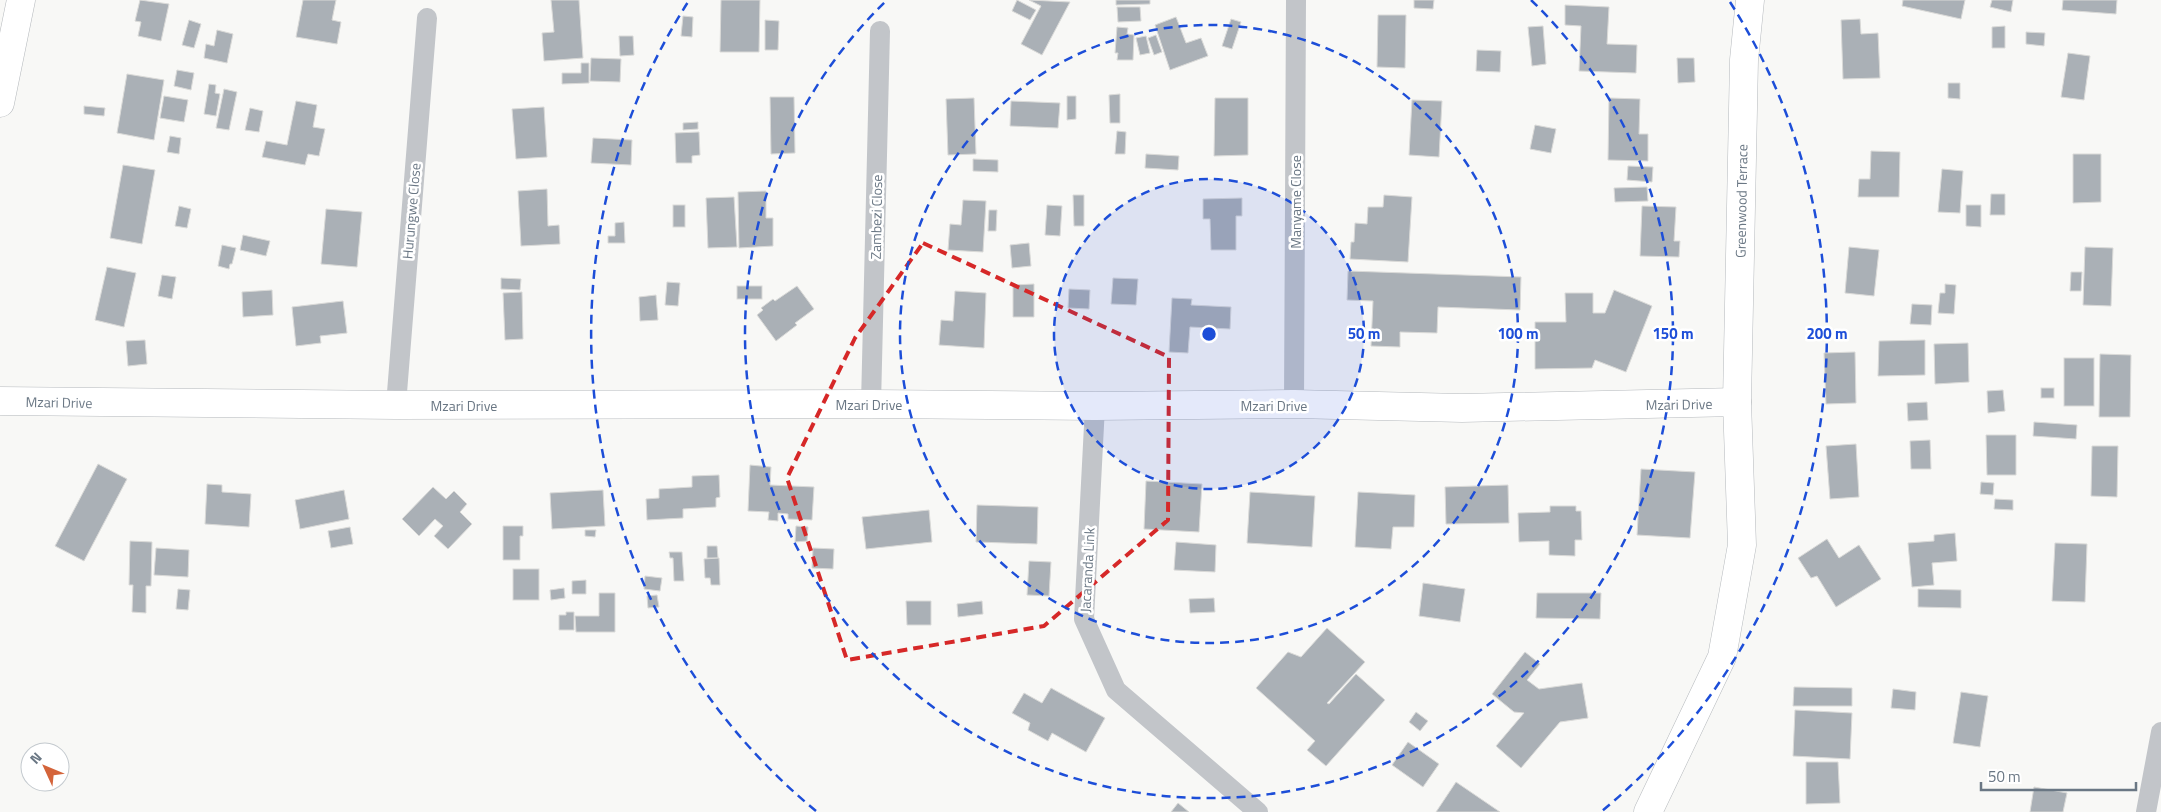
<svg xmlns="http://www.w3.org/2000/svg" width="2161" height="812" viewBox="0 0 2161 812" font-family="'Titillium Web',sans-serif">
	<rect width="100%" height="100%" fill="#f8f8f6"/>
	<g fill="#aab0b6" stroke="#dadad8">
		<polygon points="140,0 169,4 161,41 138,36 141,22 135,21"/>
		<polygon points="303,0 336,0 332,20 341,22 337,44 296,37"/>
		<polygon points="551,0 579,0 583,58 544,61 542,33 554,32"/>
		<polygon points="721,0 760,0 759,52 720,52"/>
		<polygon points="1017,0 1036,10 1030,20 1012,11"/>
		<polygon points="1029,0 1070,2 1042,55 1021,44 1041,6"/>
		<polygon points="1116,0 1150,0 1150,4 1116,5"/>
		<polygon points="1414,0 1434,0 1433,9 1414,8"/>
		<polygon points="1903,0 1965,0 1961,19 1902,6"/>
		<polygon points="1992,0 2013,0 2011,12 1990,7"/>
		<polygon points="2063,0 2117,0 2116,14 2062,10"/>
		<polygon points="1565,5 1609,7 1607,44 1637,45 1636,73 1579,71 1581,26 1565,25"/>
		<polygon points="1117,7 1140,7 1141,21 1118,22"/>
		<polygon points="1378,15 1406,15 1405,68 1377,67"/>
		<polygon points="683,16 693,17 692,37 681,36"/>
		<polygon points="1176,17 1186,43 1201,38 1208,56 1170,70 1155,25"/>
		<polygon points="1231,19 1241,22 1232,49 1222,46"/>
		<polygon points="1860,19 1861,34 1878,33 1880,78 1843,79 1841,20"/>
		<polygon points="189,20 201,24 194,48 182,45"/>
		<polygon points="765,20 779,21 778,50 765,50"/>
		<polygon points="1543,26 1546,64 1532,66 1528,27"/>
		<polygon points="2005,26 2005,48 1992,48 1992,27"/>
		<polygon points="1117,27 1128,28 1127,34 1134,35 1133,60 1117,60 1118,53 1115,53"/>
		<polygon points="217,30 233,34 227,63 204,58 206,44 214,46"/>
		<polygon points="2026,32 2045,33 2044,46 2026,44"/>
		<polygon points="1156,35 1162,52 1154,55 1148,38"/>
		<polygon points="619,36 633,36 634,55 620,56"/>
		<polygon points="1146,36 1150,53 1140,55 1136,38"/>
		<polygon points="1477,50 1501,51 1500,72 1476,71"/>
		<polygon points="2068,53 2090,56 2084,100 2061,97"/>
		<polygon points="591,58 621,59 620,82 590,81"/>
		<polygon points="1677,58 1694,58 1695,82 1678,83"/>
		<polygon points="581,63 589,63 589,83 562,84 562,73 581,73"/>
		<polygon points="177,70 194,73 191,90 174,86"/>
		<polygon points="127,74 164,80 154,140 117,133"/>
		<polygon points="1948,83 1960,83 1960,99 1948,98"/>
		<polygon points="209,84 216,85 215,93 220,94 216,116 204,114"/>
		<polygon points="224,89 237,92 229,130 216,128"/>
		<polygon points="1120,94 1120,123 1110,123 1109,95"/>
		<polygon points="164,96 188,100 184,122 160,118"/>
		<polygon points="1067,96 1076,96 1076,119 1067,120"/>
		<polygon points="770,97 794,97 795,153 771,154"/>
		<polygon points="974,98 976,154 948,155 946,99"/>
		<polygon points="1215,98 1248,98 1248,155 1214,156"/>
		<polygon points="1609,98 1640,99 1639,134 1648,134 1648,161 1608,160"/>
		<polygon points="1412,100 1442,101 1439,157 1409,155"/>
		<polygon points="296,101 317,105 313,127 325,129 319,156 308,154 305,165 262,157 266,141 287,145"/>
		<polygon points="1011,101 1060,103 1058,128 1010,126"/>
		<polygon points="84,106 105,108 104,116 84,114"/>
		<polygon points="544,107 547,157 516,159 512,109"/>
		<polygon points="250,108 263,111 259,132 245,130"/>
		<polygon points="698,122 698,129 683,130 683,123"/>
		<polygon points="1535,125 1556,129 1551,153 1530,149"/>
		<polygon points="1117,131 1126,132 1125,154 1115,154"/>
		<polygon points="699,132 700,155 692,156 692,163 676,163 675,133"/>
		<polygon points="170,136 181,138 179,154 167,152"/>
		<polygon points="593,138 632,140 631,165 591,163"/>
		<polygon points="1871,151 1900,152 1899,197 1858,197 1859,179 1870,179"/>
		<polygon points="1146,154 1179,156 1178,170 1145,168"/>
		<polygon points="2073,154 2101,154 2101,202 2073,203"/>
		<polygon points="973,159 998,160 998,172 973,171"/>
		<polygon points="123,165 155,170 142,244 110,238"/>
		<polygon points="1628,166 1653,167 1652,182 1627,180"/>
		<polygon points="1942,169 1963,171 1960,213 1938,212"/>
		<polygon points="1647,187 1648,201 1615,202 1614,188"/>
		<polygon points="547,189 548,226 559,225 560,244 521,246 518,191"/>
		<polygon points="766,191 766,218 773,218 773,246 739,248 738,192"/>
		<polygon points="1991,194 2005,194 2005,215 1990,215"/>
		<polygon points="1073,195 1084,195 1084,226 1074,226"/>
		<polygon points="1384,195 1412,197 1408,262 1350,259 1351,242 1354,242 1355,223 1367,224 1368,207 1383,207"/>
		<polygon points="734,197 737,247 708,248 706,198"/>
		<polygon points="1242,198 1242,216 1236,216 1236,250 1211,250 1210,219 1203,219 1203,199"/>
		<polygon points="963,200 986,201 983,252 948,250 950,224 961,225"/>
		<rect x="673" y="205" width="12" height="22"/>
		<polygon points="1047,205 1062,206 1060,236 1045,235"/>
		<polygon points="1966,205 1981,205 1981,227 1966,226"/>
		<polygon points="179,206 191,209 187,228 175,226"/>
		<polygon points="1642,206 1676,207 1674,241 1680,241 1679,257 1640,256"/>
		<polygon points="326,209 362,212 357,267 321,264"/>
		<polygon points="989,210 997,210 996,231 988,231"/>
		<polygon points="624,222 625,243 608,243 608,236 615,236 615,223"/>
		<polygon points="243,235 270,241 266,256 240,250"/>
		<polygon points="1029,243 1031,266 1012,268 1010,245"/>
		<polygon points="222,245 236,248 232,264 230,264 229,269 218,266"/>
		<polygon points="1849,247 1879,250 1874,296 1845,293"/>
		<polygon points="2085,247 2113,248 2111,306 2083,305"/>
		<polygon points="107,267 136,273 124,327 95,320"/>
		<polygon points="1348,271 1521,277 1520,310 1438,307 1437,333 1400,332 1400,347 1371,346 1373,301 1347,300"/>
		<polygon points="2071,272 2082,272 2081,291 2070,291"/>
		<polygon points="162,275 176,277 172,299 158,296"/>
		<polygon points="501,278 521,279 520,290 501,289"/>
		<polygon points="1113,278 1138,279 1136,305 1111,304"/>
		<polygon points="667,282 680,283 678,306 665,305"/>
		<polygon points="1034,284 1034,317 1013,317 1013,285"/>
		<polygon points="1945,284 1956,285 1954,314 1938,313 1940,293 1945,293"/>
		<rect x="737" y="286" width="25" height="13"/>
		<polygon points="797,286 814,309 795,323 797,325 776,341 757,315 763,310 761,308 773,299 775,301"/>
		<polygon points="1069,289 1090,290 1089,309 1068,308"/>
		<polygon points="272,290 273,315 243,317 242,292"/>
		<polygon points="1614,290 1652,306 1626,372 1595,360 1592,368 1535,369 1535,322 1566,322 1565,293 1593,293 1593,313 1605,313"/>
		<polygon points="955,291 986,293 984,348 939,345 941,320 953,321"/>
		<polygon points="522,292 523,339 505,340 503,293"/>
		<polygon points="656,295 658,320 640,321 639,297"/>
		<polygon points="1172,298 1192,299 1191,305 1231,307 1230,329 1190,327 1188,353 1169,352"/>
		<polygon points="343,301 347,333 320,336 321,343 296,346 292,307"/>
		<polygon points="1912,304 1932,305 1931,325 1910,324"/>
		<polygon points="145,340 147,364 128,366 126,341"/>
		<polygon points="1925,340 1925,375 1878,376 1879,341"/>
		<polygon points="1968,343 1969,382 1935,384 1934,344"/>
		<polygon points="1855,352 1856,403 1826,404 1824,353"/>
		<polygon points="2100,354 2131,355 2130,417 2099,417"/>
		<rect x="2064" y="358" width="30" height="48"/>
		<rect x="2041" y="388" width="13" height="10"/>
		<polygon points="2003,390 2005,411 1988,413 1987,391"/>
		<polygon points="1927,402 1928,420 1908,421 1907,403"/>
		<polygon points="2034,422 2077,425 2076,439 2033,436"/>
		<polygon points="1986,435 2016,435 2016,475 1987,475"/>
		<polygon points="1930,440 1931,469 1911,469 1910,441"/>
		<polygon points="1856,444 1859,497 1830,499 1826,446"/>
		<polygon points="2092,446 2118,446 2117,497 2091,496"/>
		<polygon points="98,464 127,479 84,561 55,546"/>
		<polygon points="750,465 771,467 770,485 814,487 812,520 788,519 788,514 778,513 778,521 768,520 769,512 748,511"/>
		<polygon points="1641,469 1695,472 1690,538 1637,535"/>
		<polygon points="719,475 720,497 716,498 716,507 683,509 683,518 647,520 646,499 659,498 659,489 692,487 692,476"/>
		<polygon points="1146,481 1202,484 1199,532 1144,529"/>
		<polygon points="1981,482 1994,483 1993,495 1980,494"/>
		<polygon points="207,484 222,485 222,492 251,494 249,527 205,524"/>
		<polygon points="1508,485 1509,523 1446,524 1445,487"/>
		<polygon points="433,487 446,499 454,491 467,504 460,512 472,524 448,549 434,536 443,526 435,519 419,536 402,519"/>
		<polygon points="344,490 349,519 300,529 295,500"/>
		<polygon points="603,490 605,526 552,529 550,493"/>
		<polygon points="1250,492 1315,496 1312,547 1247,543"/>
		<polygon points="1358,492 1415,495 1414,527 1393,527 1391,549 1355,547"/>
		<polygon points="1995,499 2013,500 2013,510 1994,509"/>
		<polygon points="977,505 1038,507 1037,544 976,542"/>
		<polygon points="1550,506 1576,506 1576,511 1581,511 1582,540 1575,540 1575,556 1549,555 1549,541 1519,542 1518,513 1550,512"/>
		<polygon points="929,510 932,542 866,549 862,517"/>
		<polygon points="503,526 523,526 523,536 520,536 520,560 503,560"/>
		<polygon points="796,526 808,527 807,541 795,542"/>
		<polygon points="350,527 353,544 331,548 328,531"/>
		<polygon points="585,530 596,530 595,537 585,536"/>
		<polygon points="1955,533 1957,561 1932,563 1934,585 1912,587 1908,543 1934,541 1934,535"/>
		<polygon points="1827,539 1839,558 1859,545 1881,579 1836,607 1817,576 1811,578 1798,558"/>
		<polygon points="130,541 152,542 151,586 146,586 146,613 132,612 133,585 129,585"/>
		<polygon points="1176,542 1216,545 1215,572 1174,570"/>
		<polygon points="2055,543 2087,544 2085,602 2052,601"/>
		<polygon points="707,546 717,546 718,558 707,558"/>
		<polygon points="156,548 189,550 188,577 154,575"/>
		<polygon points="813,548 834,549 833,569 812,568"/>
		<polygon points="669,552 682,552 684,581 674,581 673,558 670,558"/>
		<polygon points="719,558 720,585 711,585 710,578 705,578 704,559"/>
		<polygon points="1029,561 1051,562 1049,596 1027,595"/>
		<rect x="513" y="569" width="26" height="31"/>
		<polygon points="645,576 662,578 660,591 644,589"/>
		<polygon points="586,580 586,594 572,594 572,581"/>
		<polygon points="1423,583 1465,589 1460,622 1419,616"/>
		<polygon points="564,588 565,598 551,600 550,590"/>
		<polygon points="178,589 190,590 188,610 176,609"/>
		<polygon points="1918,589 1961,590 1961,608 1918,607"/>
		<polygon points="599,593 615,593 615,632 576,632 575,616 599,616"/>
		<polygon points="1537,593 1601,593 1600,619 1536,618"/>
		<polygon points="657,595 659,607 648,608 647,596"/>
		<polygon points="1214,598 1215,612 1190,613 1189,599"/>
		<polygon points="906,601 931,601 931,625 907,625"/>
		<polygon points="982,601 983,614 958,617 957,604"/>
		<polygon points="566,612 574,612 574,630 559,630 559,615 566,615"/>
		<polygon points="1327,628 1365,662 1327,703 1329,704 1356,674 1385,700 1326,766 1307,750 1315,741 1256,688 1288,652 1301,657"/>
		<polygon points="1525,652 1540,664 1527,680 1539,689 1582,683 1588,718 1560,722 1521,768 1496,746 1524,713 1514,712 1492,694"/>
		<polygon points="1794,687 1852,688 1852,706 1793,706"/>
		<polygon points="1051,688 1105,718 1086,752 1052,733 1048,741 1028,730 1030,723 1012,713 1024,693 1042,703"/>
		<polygon points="1893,689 1916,692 1915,710 1891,708"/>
		<polygon points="1961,692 1988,696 1980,747 1953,743"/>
		<polygon points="1795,710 1852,713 1850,759 1793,756"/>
		<polygon points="1416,712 1428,721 1420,731 1409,722"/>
		<polygon points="1408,742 1439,764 1423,787 1392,765"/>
		<polygon points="1806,762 1838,762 1840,803 1806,804"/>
		<polygon points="1456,782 1500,812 1436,812"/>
		<polygon points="2034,787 2067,793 2063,812 2030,812"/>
		<polygon points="1178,803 1189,812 1171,812"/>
	</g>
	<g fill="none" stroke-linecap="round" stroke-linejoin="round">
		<g stroke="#b5b9bd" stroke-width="29">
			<g id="secondary">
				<polyline points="0,103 21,0"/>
				<polyline points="0,401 396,405 871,404 1095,406 1294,404 1462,408 1737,402"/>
				<polyline points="1648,812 1722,657 1742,545 1737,402 1744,60 1750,0"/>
			</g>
		</g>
		<g stroke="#c2c5c9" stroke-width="20">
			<polyline points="871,404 880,31"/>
			<polyline points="1294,404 1296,0"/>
			<polyline points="396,405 427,18"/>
			<polyline points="1095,406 1084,619 1116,690 1258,812"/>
			<polyline points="2146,812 2161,732"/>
		</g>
		<use href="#secondary" stroke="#fff" stroke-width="28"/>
	</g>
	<path fill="none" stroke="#d62828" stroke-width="4" stroke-dasharray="10 6" stroke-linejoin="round" d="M923 243 1169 357 1168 520 1044 626 847 660 787 478 855 338Z"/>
	<circle cx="1209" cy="334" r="155" fill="#1d4ed8" fill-opacity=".12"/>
	<g fill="none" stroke="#1d4ed8" stroke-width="2.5" stroke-dasharray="9 6">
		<circle cx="1209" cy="334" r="155"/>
		<circle cx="1209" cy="334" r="309"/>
		<path d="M1531 0A464 464 0 1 1 887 0"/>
		<path d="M816 811A618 618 0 0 1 688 2M1730 2A618 618 0 0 1 1602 811"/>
	</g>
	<g text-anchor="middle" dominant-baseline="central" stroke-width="5" stroke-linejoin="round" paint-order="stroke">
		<g font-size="14" fill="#6a7784" stroke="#fff">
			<text transform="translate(1741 201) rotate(-89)">Greenwood Terrace</text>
			<text transform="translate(1295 202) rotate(-90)">Manyame Close</text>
			<text transform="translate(411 211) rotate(-85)">Hurungwe Close</text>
			<text transform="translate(876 217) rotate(-89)">Zambezi Close</text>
			<text transform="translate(59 402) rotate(1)">Mzari Drive</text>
			<text x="869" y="404">Mzari Drive</text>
			<text transform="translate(1679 404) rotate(-1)">Mzari Drive</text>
			<text x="464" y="405">Mzari Drive</text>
			<text x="1274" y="405">Mzari Drive</text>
			<text transform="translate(1087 570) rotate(-87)">Jacaranda Link</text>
		</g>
	</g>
	<circle cx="1209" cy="334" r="8" fill="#1d4ed8" stroke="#fff" stroke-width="2.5"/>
	<g font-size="15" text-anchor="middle" font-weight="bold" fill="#1d4ed8" stroke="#fff" stroke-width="5" stroke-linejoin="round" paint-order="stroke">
		<text x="1364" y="339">50 m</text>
		<text x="1518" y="339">100 m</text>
		<text x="1673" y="339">150 m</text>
		<text x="1827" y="339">200 m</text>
	</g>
	<g transform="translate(45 767) rotate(314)"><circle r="24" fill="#ffffff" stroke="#c3c9ce"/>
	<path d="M0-4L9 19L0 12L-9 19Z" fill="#d4643a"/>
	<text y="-8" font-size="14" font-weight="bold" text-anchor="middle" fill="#6a7784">N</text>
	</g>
	<path d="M1981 782v8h155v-8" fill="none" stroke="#6a7784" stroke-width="2.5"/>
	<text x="1988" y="782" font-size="15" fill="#6a7784" stroke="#ffffff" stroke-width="4" paint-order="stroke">50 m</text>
</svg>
